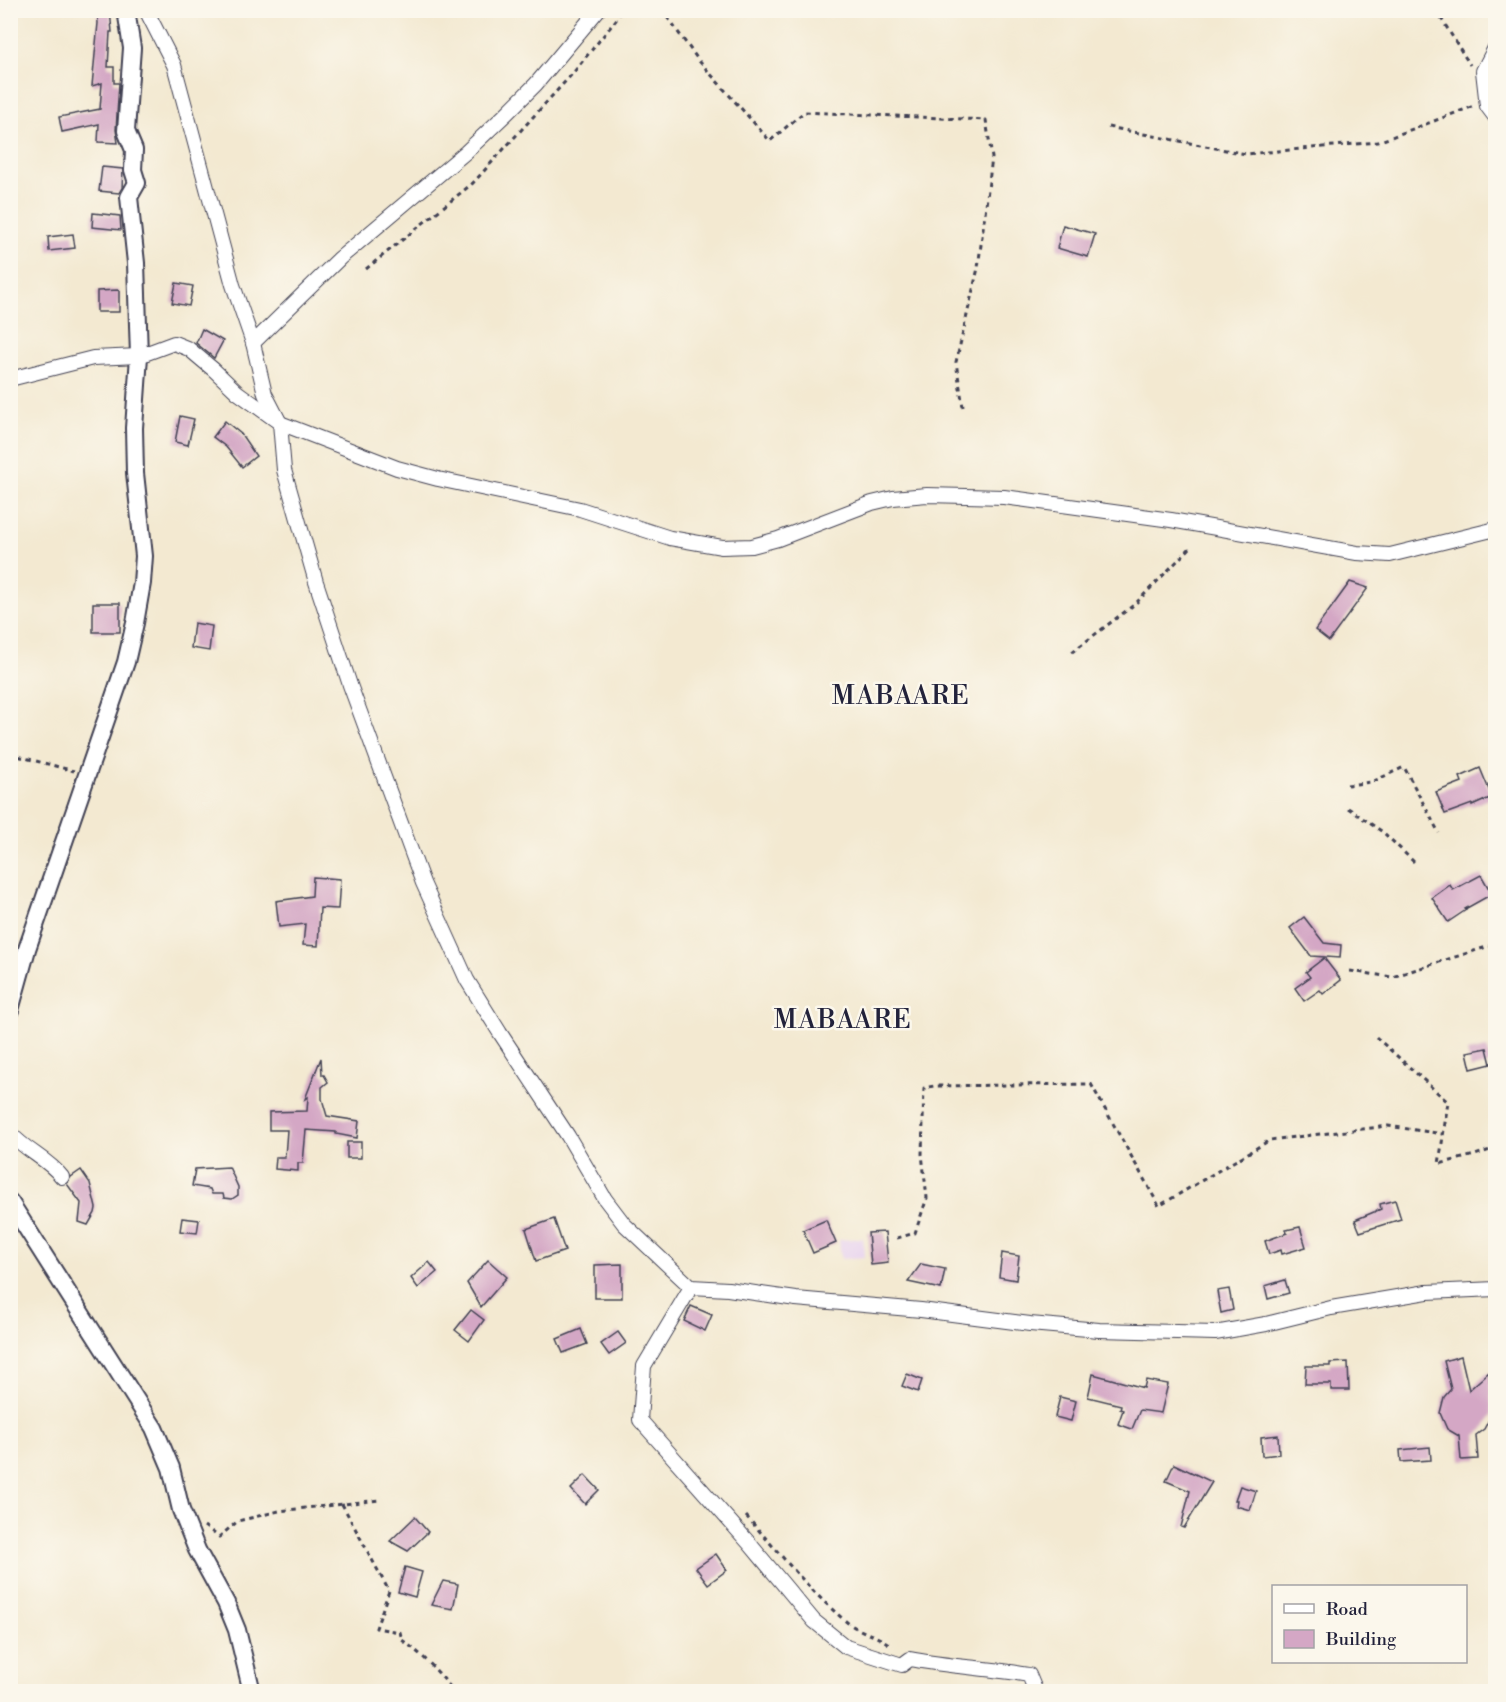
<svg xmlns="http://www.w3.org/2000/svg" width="1506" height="1702" viewBox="0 0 1506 1702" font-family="'Libre Bodoni',serif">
	<rect width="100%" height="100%" fill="#fbf7ec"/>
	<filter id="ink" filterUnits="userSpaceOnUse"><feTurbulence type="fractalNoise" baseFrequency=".0167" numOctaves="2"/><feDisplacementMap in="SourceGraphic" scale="12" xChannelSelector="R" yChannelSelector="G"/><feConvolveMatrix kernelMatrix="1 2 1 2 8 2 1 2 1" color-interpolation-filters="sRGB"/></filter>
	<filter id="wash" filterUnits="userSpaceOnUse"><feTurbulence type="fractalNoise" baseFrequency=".008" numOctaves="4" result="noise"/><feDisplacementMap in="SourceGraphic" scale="24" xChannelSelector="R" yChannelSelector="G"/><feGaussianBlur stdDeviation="1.35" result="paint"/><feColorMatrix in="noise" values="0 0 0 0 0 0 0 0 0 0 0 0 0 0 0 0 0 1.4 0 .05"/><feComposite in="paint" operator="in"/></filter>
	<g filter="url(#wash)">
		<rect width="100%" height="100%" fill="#f3e9d1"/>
		<polygon fill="#e7d2ef" points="863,1238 864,1257 841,1259 839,1240"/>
		<g id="blocks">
			<g fill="#d4a7c5">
				<polygon points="97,10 110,10 112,32 110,32 108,67 114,67 114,83 119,83 116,130 118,143 98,142 99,124 62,132 59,117 100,109 102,83 92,86 98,23"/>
				<polygon points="102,167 123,169 122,188 119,193 99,191"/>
				<polygon points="93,213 120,216 121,230 92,227"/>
				<polygon points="1063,225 1095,234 1088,257 1057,248"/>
				<polygon points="73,234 75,248 49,251 48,237"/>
				<polygon points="176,283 193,286 189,306 172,303"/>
				<polygon points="119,290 119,312 97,312 97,291"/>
				<polygon points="202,329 223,341 214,358 196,343"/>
				<polygon points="180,416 194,419 188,445 175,442"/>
				<polygon points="225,421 241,434 256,456 242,467 226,447 213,437"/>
				<polygon points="1350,582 1368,588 1329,641 1315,630"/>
				<rect x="93" y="603" width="27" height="29"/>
				<polygon points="194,623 212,626 209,651 191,648"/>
				<polygon points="1480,768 1492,797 1472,806 1472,804 1445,814 1436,792 1462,782 1460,777"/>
				<polygon points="1481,875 1492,894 1465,909 1466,910 1448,922 1432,898 1450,885 1453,890"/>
				<polygon points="313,877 340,879 338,909 320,908 318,946 303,945 305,924 279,927 276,901 312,896"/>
				<polygon points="1304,917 1324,943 1341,945 1340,958 1311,956 1290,928"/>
				<polygon points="1324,958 1341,980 1323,994 1320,990 1304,1001 1295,988 1310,977 1306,972"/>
				<polygon points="1487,1048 1491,1064 1471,1069 1467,1052"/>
				<polygon points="321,1058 322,1075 324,1075 328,1082 322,1087 322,1099 327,1116 359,1121 357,1138 336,1134 336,1132 306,1130 303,1163 298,1163 298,1171 275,1169 276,1157 285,1157 287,1130 269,1130 269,1112 307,1111 308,1097 305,1099"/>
				<rect x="347" y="1142" width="14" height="16"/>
				<polygon points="229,1167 238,1187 238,1195 232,1199 224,1198 223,1194 212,1194 210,1189 192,1186 195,1169"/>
				<polygon points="81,1170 90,1183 96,1208 95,1213 88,1225 79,1222 81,1203 67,1184 71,1177"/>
				<polygon points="1395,1200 1401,1219 1360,1232 1355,1220 1381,1209 1380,1204"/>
				<polygon points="182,1218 199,1220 197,1233 180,1231"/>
				<polygon points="554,1219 565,1251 536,1261 526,1229"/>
				<polygon points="826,1220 836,1243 813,1253 803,1230"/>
				<polygon points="1300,1227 1306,1247 1282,1254 1281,1250 1269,1254 1265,1241 1287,1233 1286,1230"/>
				<polygon points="885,1232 888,1263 871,1265 868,1233"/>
				<polygon points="1002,1253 1019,1256 1016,1280 999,1277"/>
				<polygon points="488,1260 507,1277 481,1307 467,1283"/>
				<polygon points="429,1262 437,1272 418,1288 411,1278"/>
				<polygon points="622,1264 622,1298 595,1298 595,1265"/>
				<polygon points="921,1264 945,1269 941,1289 908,1282"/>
				<polygon points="1285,1280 1289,1293 1268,1299 1265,1286"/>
				<polygon points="1229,1289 1233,1310 1221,1313 1217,1291"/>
				<polygon points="691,1306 712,1315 705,1331 684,1321"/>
				<polygon points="471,1310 484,1320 469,1341 455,1330"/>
				<polygon points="581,1329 587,1344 563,1353 557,1339"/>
				<polygon points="618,1332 626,1343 609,1355 601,1344"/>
				<polygon points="1461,1356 1469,1390 1489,1372 1492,1414 1484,1429 1476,1435 1478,1459 1461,1460 1459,1436 1447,1429 1440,1413 1444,1397 1451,1389 1444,1361"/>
				<polygon points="1348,1362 1349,1390 1331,1390 1331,1384 1305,1384 1306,1366 1330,1366 1330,1363"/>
				<polygon points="907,1374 922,1380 918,1392 902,1386"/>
				<polygon points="1093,1374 1144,1388 1146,1380 1168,1384 1161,1413 1140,1410 1132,1429 1118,1424 1123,1410 1120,1409 1121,1405 1088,1397"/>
				<polygon points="1060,1397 1076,1401 1071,1421 1055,1417"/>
				<polygon points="1278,1435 1279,1454 1262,1456 1261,1437"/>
				<polygon points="1430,1447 1431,1460 1401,1462 1400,1450"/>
				<polygon points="1174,1464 1212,1482 1184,1528 1181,1527 1190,1491 1166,1481"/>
				<polygon points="585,1475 599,1490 585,1504 571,1489"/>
				<polygon points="1240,1486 1256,1491 1250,1510 1236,1506 1237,1500 1235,1500"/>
				<polygon points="415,1517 428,1532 408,1551 390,1541"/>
				<polygon points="716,1554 727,1570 708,1584 696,1568"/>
				<polygon points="405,1567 422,1572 415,1597 398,1592"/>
				<polygon points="443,1581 458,1584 453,1609 431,1605"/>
			</g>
		</g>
	</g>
	<g filter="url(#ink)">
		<use href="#blocks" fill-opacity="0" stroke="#414052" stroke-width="1.5"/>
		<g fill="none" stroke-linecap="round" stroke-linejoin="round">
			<g stroke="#414052" stroke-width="16">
				<g id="minor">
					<polyline points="146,10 174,65 233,285 253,343 265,394 280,423 284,470 316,582 350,685 423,883 467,980 500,1033 568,1136 605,1199 624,1224 691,1287 728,1289 796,1299 921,1310 1030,1324 1099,1330 1215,1333 1266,1324 1331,1308 1427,1292 1496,1289"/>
					<polyline points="1496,46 1483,71 1487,106 1496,118"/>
					<polyline points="253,343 340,258 466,152 505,115 536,84 598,10"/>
					<polyline points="10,379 93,358 139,356 174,343 189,349 214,370 237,392 280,423 397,468 438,479 580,509 670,538 722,547 752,546 778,539 872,503 893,498 927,495 1004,497 1171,520 1357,553 1390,555 1496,529"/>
					<path d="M10 1133C26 1151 48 1159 62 1177"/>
					<path d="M691 1287 644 1366 640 1420 749 1543 814 1621 846 1647 902 1665 910 1659C950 1667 990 1668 1029 1675L1036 1692"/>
				</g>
			</g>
			<g stroke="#414052" stroke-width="20">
				<g id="tertiary">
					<polyline points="10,1010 27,949 126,662 135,623 142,583 144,556 135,473 134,428 139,356 136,263 129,197 137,183 133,170 134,150 126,131 132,48 126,10"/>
					<polyline points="10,1202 154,1428 171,1468 181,1510 197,1550 226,1603 237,1630 252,1692"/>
				</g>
			</g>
			<g stroke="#414052" stroke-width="3" stroke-dasharray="4.5 4.5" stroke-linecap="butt">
				<polyline points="662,10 699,61 770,141 804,112 986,120 992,158 978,268 956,362 963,407"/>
				<polyline points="1436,10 1470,65"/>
				<polyline points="1108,127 1246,154 1378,142 1474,106"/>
				<polyline points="366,269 473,183 573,73 616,20 622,10"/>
				<polyline points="1072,652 1135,604 1190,548"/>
				<polyline points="10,754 74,771"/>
				<polyline points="1347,785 1372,782 1404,767 1439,833"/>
				<polyline points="1348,808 1384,833 1414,862"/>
				<polyline points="1350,971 1392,977 1496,944"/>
				<polyline points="1376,1037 1448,1102 1439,1164 1475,1155 1496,1148"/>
				<polyline points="897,1238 915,1233 927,1198 922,1154 924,1088 934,1086 1091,1084 1159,1206 1270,1140 1388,1126 1443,1134"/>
				<path d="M342 1504 389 1591 376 1628 400 1632 402 1640C423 1655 438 1671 454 1692"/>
				<path d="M746 1516C779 1552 810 1592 848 1623 860 1632 876 1635 889 1644"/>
				<polyline points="204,1526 219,1537 238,1521 279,1511 380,1500"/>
			</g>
			<use href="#minor" stroke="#fff" stroke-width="14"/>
			<use href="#tertiary" stroke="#fff" stroke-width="16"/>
		</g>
	</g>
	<g text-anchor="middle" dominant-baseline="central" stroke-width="5" stroke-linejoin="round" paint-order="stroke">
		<g font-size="26" letter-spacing="1.5" fill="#22223b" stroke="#fbf7ec">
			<text x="901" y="696">MABAARE</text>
			<text x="843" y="1020">MABAARE</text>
		</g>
	</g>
	<rect width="1506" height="1702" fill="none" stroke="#fbf7ec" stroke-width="36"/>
	<rect x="1272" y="1585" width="195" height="78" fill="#fbf7ec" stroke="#a4a2a5" stroke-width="1.5"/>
	<rect x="1284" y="1604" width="30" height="9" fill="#ffffff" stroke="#a4a2a5" stroke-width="1.5"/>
	<text x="1326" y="1615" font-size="18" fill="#22223b">Road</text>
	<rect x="1284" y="1630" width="30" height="18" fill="#d4a7c5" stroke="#a4a2a5" stroke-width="1.5"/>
	<text x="1326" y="1645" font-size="18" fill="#22223b">Building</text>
</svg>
